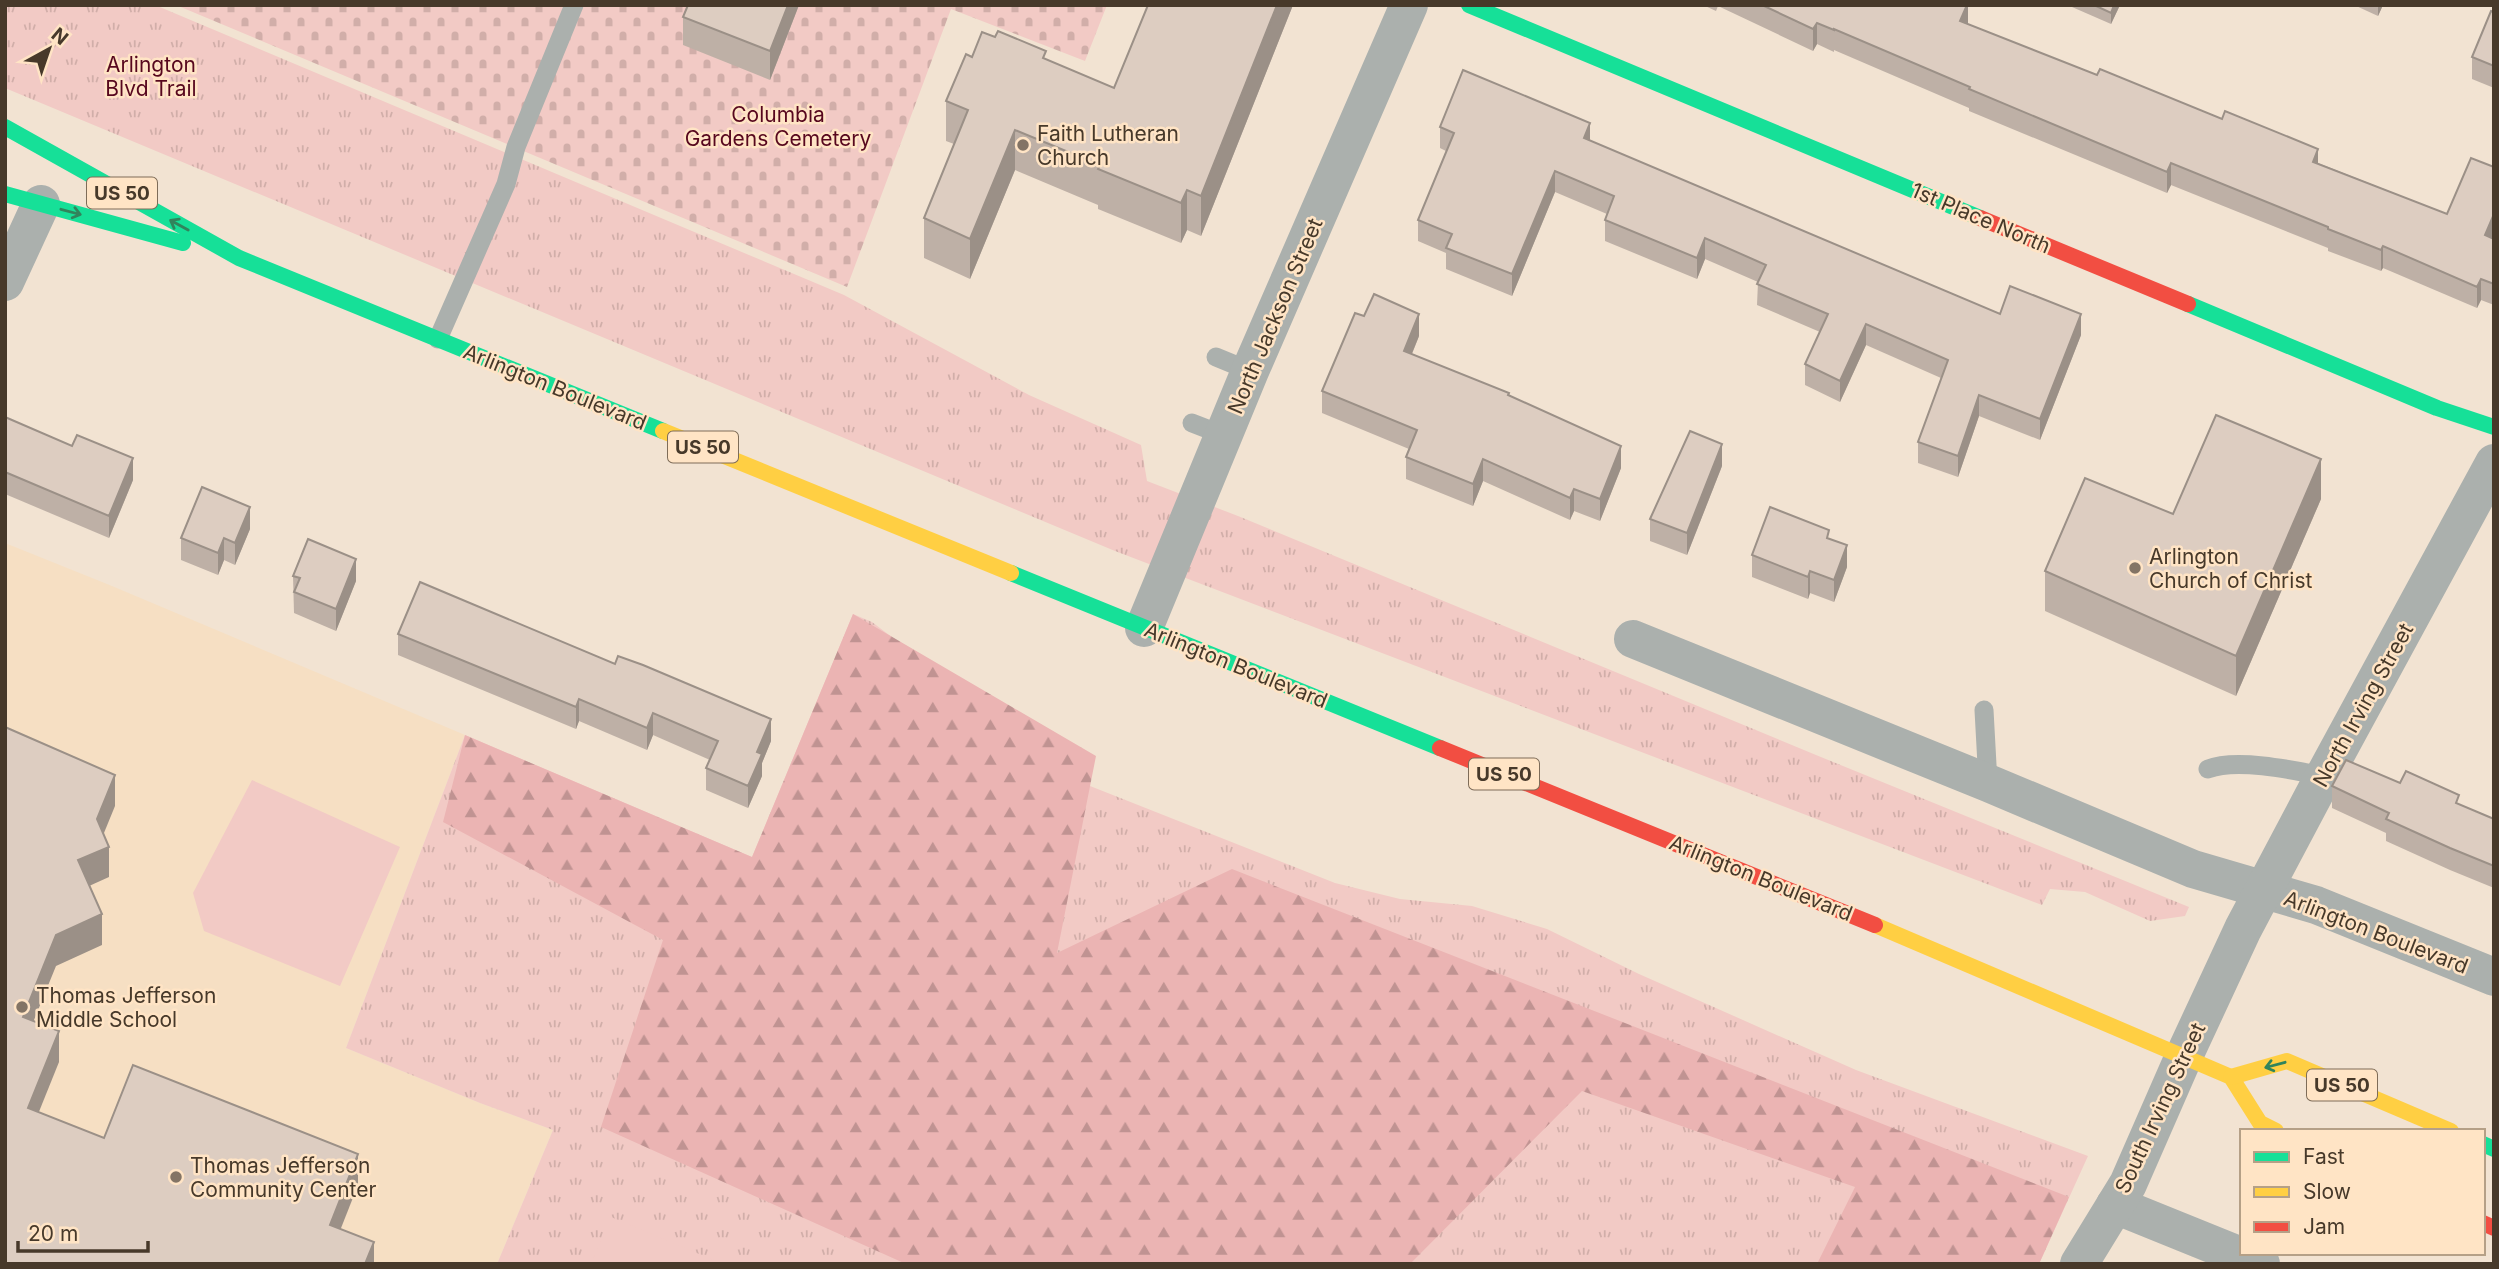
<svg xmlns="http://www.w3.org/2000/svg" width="2499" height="1269" viewBox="0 0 2499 1269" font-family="Inter,sans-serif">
	<defs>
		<pattern id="grass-tufts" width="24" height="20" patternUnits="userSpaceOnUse" patternTransform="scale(1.75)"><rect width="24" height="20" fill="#f2cac5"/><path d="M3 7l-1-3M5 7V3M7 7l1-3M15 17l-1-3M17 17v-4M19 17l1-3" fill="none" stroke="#d1aea9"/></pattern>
		<pattern id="forest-firs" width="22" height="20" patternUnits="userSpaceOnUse" patternTransform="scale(1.75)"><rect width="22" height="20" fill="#ebb4b3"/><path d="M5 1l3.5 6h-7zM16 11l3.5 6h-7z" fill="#c09392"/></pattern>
		<pattern id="cemetery-stones" width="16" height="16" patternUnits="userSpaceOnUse" patternTransform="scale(1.75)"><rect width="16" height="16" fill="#f2cac5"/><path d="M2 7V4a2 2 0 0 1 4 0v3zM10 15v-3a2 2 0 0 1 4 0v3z" fill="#d1aea9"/></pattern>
	</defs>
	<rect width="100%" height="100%" fill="#f2e3d2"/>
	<polygon fill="#f6dfc3" points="5,543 112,586 465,735 346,1048 480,1103 553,1130 497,1264 5,1264"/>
	<g fill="url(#grass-tufts)">
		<polygon points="5,5 155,5 844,295 1029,395 1141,445 1147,481 1238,516 1816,755 2189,907 2185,916 2150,921 2085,892 2050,889 2042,905 1115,551 5,88"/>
		<polygon points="853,614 872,622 1085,784 1335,883 1400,899 1472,906 1547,929 1639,974 1856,1070 2088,1156 2039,1264 497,1264 553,1130 480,1103 346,1048 465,735 752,857"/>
	</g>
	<polygon fill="url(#forest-firs)" points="853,614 1096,756 1057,953 1232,869 2069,1197 2039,1264 1817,1264 1855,1187 1582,1091 1410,1264 906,1264 601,1127 663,940 443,822 465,735 752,857"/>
	<polygon fill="url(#cemetery-stones)" points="176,5 1107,5 1085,61 951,9 847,287"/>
	<g fill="#f2cac5">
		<polygon points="252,780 400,847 340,986 204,931 193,893"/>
		<polygon points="611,1217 723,1264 591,1264"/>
	</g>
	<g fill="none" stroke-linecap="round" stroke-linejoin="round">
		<g stroke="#abb0ad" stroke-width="19">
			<polyline points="438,339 506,184 516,147 574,5"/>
			<polyline points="1216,357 1250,371"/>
			<polyline points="1192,423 1223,435"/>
			<polyline points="1984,710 1988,783"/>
			<path d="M2208 769C2236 758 2293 770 2323 776"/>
		</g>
		<g stroke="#abb0ad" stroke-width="38">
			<polyline points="5,282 41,204"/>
			<polyline points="1144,628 1250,371 1409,5"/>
			<polyline points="1633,639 1988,783 2193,869 2316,905 2494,977"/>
			<polyline points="2115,1205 2261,1264"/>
			<polyline points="2079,1264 2128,1184 2184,1056 2243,929 2317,789 2494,463"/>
		</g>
		<g stroke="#16e098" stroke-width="16">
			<polyline points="1469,5 1980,218"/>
			<polyline points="5,127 239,258 663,431"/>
			<polyline points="5,194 183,243"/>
			<polyline points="2188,304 2437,408 2494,427"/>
			<polyline points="1011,573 1440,748"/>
			<polyline points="2483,1144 2494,1149"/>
		</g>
		<g stroke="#ffcf43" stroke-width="16">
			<polyline points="663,431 1011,573"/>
			<polyline points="1875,925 2231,1077 2260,1123 2276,1131"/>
			<polyline points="2231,1077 2287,1061 2451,1131"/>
		</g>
		<g stroke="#f24e42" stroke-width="16">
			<polyline points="1980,218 2188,304"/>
			<polyline points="1440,748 1875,925"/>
			<polyline points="2483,1223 2494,1228"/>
		</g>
	</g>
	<g fill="#beb0a6">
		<polygon points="799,5 770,80 683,45 683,17"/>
		<polygon points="1148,5 1293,5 1201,236 1187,230 1181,243 1098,209 1098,205 1015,170 970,279 924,258 924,218 954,144 946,141 946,101 972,57 1046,59 1114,88"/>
		<polygon points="1703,5 1968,5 1968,24 2447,214 2494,167 2494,235 2492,239 2494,239 2494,305 2481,300 2477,308 2383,268 2381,271 2328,251 2328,248 2171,185 2167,193 1969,111 1969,108 1834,50 1834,52 1817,44 1813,51 1718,6 1716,11"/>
		<polygon points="2072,5 2120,5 2111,24 2072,7"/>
		<polygon points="2354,5 2383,5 2378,16"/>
		<polygon points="2494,12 2494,88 2472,79 2472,57"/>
		<polygon points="1440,127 1590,141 2000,314 2081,335 2040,440 1979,416 1958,477 1918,463 1918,442 1941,378 1866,345 1840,402 1805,385 1805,364 1820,332 1757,305 1758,282 1705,259 1697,279 1605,241 1605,220 1607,214 1555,192 1512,296 1446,269 1446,253 1418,241 1418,220 1446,151 1440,148"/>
		<polygon points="1419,336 1412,354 1509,396 1621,468 1600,521 1574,511 1570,520 1483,481 1473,506 1406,479 1406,457 1409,449 1322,413 1322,391"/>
		<polygon points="5,417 133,480 109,538 5,494"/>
		<polygon points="1722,466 1687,555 1650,541 1650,519"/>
		<polygon points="2321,499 2236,696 2045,611 2045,571"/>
		<polygon points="250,529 235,565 224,560 218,575 181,560 181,538"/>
		<polygon points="1829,539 1847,567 1834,602 1810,593 1808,599 1752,577 1752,555"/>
		<polygon points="293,576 356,581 336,631 294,613"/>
		<polygon points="398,634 771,741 762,763 762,776 748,808 706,790 706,768 710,760 653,735 647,750 579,721 576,729 398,655"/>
		<polygon points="2400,783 2494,819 2494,888 2450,870 2386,841 2386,833 2332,808 2332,786"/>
	</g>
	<g fill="#9b9087">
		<polygon points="788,5 799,5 770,80 770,51"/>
		<polygon points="1277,5 1293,5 1201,236 1201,196"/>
		<polygon points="1967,5 1968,5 1968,25 1960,21"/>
		<polygon points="2114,5 2120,5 2111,24 2111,13"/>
		<polygon points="2378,5 2383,5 2378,16"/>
		<polygon points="1817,23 1817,44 1813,51 1813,29"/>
		<polygon points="1590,123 1590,144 1584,138"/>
		<polygon points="1015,130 1015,170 970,279 970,239"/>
		<polygon points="2318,149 2318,171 2313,162"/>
		<polygon points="2171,163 2171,185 2167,193 2167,172"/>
		<polygon points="1555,171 1555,192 1512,296 1512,274"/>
		<polygon points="1187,190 1187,230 1181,243 1181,203"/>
		<polygon points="2494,214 2494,235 2485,257 2485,235"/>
		<polygon points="1705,238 1705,259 1697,279 1697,258"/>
		<polygon points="2383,246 2383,268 2381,271 2381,250"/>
		<polygon points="2481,279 2481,300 2477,308 2477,287"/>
		<polygon points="1419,314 1419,336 1404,373 1404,351"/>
		<polygon points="2081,314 2081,335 2040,440 2040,419"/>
		<polygon points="1866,324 1866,345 1840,402 1840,381"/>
		<polygon points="1979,395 1979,416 1958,477 1958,456"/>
		<polygon points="1722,444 1722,466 1687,555 1687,533"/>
		<polygon points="1621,446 1621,468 1600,521 1600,499"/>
		<polygon points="133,458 133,480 109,538 109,516"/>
		<polygon points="1483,459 1483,481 1473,506 1473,484"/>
		<polygon points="2321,459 2321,499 2236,696 2236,656"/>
		<polygon points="1574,489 1574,511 1570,520 1570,498"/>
		<polygon points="250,507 250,529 235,565 235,543"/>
		<polygon points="224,538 224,560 218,575 218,553"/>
		<polygon points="1847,545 1847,567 1834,602 1834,580"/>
		<polygon points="356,559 356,581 336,631 336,609"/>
		<polygon points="1810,571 1810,593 1808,599 1808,577"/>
		<polygon points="579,699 579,721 576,729 576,707"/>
		<polygon points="653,713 653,735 647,750 647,728"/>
		<polygon points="771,719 771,741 762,763 762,776 748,808 748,786 757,752"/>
		<polygon points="115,775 115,806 97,850 97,819"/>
		<polygon points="109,847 109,877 78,891 78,860"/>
		<polygon points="102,914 102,945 56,966 23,1047 23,1017 56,935"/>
		<polygon points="59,1031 59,1062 28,1139 28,1108"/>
		<polygon points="358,1154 358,1185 330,1256 330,1225"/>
		<polygon points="374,1242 374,1264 365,1264"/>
	</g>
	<g fill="#ddcdc1" stroke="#9b9087" stroke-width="2">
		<polygon points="688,5 788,5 770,51 683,17"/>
		<polygon points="1148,5 1277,5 1201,196 1187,190 1181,203 1098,169 1100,165 1015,130 970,239 924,218 968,110 946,101 966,54 972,57 982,32 995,37 998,31 1046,51 1043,58 1114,88"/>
		<polygon points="1762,5 1967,5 1960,21 2097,75 2100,69 2222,119 2225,111 2318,149 2313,162 2447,214 2471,158 2494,167 2494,214 2485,235 2494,239 2494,284 2481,279 2477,287 2383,246 2381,250 2328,229 2328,227 2171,163 2167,172 1969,89 1970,87 1834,29 1834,30 1817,23 1813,29"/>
		<polygon points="2094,5 2114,5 2111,13"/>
		<polygon points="2491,11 2494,12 2494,66 2472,57"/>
		<polygon points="1463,70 1590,123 1584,138 2000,314 2010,286 2081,314 2040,419 1979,395 1958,456 1918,442 1948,360 1866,324 1840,381 1805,364 1828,314 1757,284 1766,265 1705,238 1697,258 1605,220 1614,196 1555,171 1512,274 1446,248 1452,234 1418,220 1454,133 1440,127"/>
		<polygon points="1374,294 1419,314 1404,351 1509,393 1508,395 1621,446 1600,499 1574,489 1570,498 1483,459 1473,484 1406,457 1417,430 1322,391 1355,313 1364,316"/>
		<polygon points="2216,415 2321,459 2236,656 2045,571 2085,478 2173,514"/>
		<polygon points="5,417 72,446 77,435 133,458 109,516 5,472"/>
		<polygon points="1690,431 1722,444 1687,533 1650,519"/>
		<polygon points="202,487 250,507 235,543 224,538 218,553 181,538"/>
		<polygon points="1770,507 1829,530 1827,538 1847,545 1834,580 1810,571 1808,577 1752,555"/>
		<polygon points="308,539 356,559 336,609 294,592 300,578 293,576"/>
		<polygon points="420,582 615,664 618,656 643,665 771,719 757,752 762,754 748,786 706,768 718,741 653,713 647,728 579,699 576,707 398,634"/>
		<polygon points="5,727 115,775 97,819 109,847 78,860 102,914 56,935 23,1017 59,1031 28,1108 104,1138 133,1065 358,1154 330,1225 374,1242 365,1264 5,1264"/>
		<polygon points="2346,760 2400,783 2406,771 2459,795 2456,803 2494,819 2494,866 2450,848 2386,819 2389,813 2332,786"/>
	</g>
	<defs><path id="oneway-shaft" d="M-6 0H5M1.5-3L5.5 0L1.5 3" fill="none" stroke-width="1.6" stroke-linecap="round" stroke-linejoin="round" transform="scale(1.75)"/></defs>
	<g stroke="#31845c">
		<use href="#oneway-shaft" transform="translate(71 212) rotate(15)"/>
		<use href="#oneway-shaft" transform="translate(179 225) rotate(-151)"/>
		<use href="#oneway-shaft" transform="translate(2275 1065) rotate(165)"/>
	</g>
	<g fill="#837465" stroke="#ffe4c5" stroke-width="2.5">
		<circle cx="1023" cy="145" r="7"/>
		<circle cx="2135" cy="568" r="7"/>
		<circle cx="22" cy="1007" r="7"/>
		<circle cx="176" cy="1177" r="7"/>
	</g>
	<g text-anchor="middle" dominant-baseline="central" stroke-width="5" stroke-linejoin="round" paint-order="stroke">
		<g fill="#ffe4c5" stroke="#7e6c58" stroke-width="2">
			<rect x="87" y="177.5" width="70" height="31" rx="5"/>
			<rect x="668" y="431.5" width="70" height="31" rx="5"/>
			<rect x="1469" y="758.5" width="70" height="31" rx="5"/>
			<rect x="2307" y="1069.5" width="70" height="31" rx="5"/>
		</g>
		<g font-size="19" font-weight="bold" fill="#47392a">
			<text x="122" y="193">US 50</text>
			<text x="703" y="447">US 50</text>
			<text x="1504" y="774">US 50</text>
			<text x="2342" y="1085">US 50</text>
		</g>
		<g font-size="21" fill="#57071e" stroke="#ffe4c5">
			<text x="151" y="64">Arlington<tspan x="151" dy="24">Blvd Trail</tspan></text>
			<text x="778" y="114">Columbia<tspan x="778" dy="24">Gardens Cemetery</tspan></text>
		</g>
		<g font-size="21" fill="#47392a" stroke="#ffe4c5" text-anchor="start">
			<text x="1037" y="133">Faith Lutheran<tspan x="1037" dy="24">Church</tspan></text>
			<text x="2149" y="556">Arlington<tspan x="2149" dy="24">Church of Christ</tspan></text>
			<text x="36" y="995">Thomas Jefferson<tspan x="36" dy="24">Middle School</tspan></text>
			<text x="190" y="1165">Thomas Jefferson<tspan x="190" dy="24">Community Center</tspan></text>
		</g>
		<g font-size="21" fill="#47392a" stroke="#ffe4c5">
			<text transform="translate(1981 218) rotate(23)">1st Place North</text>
			<text transform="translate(1275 316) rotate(-67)">North Jackson Street</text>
			<text transform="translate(555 387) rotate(22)">Arlington Boulevard</text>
			<text transform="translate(1236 665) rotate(22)">Arlington Boulevard</text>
			<text transform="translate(2363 705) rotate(-61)">North Irving Street</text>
			<text transform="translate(1761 878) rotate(22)">Arlington Boulevard</text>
			<text transform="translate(2376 932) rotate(21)">Arlington Boulevard</text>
			<text transform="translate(2160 1108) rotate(-65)">South Irving Street</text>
		</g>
	</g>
	<rect width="2499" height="1269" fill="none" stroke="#47392a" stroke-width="14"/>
	<rect x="2240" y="1129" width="245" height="126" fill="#ffe4c5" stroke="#b5a087" stroke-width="2"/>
	<rect x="2254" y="1152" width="35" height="10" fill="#16e098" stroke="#b5a087" stroke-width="2"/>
	<text x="2303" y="1164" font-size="21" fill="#47392a">Fast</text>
	<rect x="2254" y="1187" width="35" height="10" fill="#ffcf43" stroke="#b5a087" stroke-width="2"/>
	<text x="2303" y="1199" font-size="21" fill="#47392a">Slow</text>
	<rect x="2254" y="1222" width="35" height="10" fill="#f24e42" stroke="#b5a087" stroke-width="2"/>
	<text x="2303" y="1234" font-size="21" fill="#47392a">Jam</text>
	<g transform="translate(49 49) rotate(40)" stroke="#ffe4c5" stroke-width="5" paint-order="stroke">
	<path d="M0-5L12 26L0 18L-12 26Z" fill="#47392a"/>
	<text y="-10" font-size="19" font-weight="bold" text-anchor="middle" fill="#47392a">N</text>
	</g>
	<path d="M18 1241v10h130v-10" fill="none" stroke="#47392a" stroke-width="3.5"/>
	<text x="28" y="1241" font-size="21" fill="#47392a" stroke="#ffe4c5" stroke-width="5" paint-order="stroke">20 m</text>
</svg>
